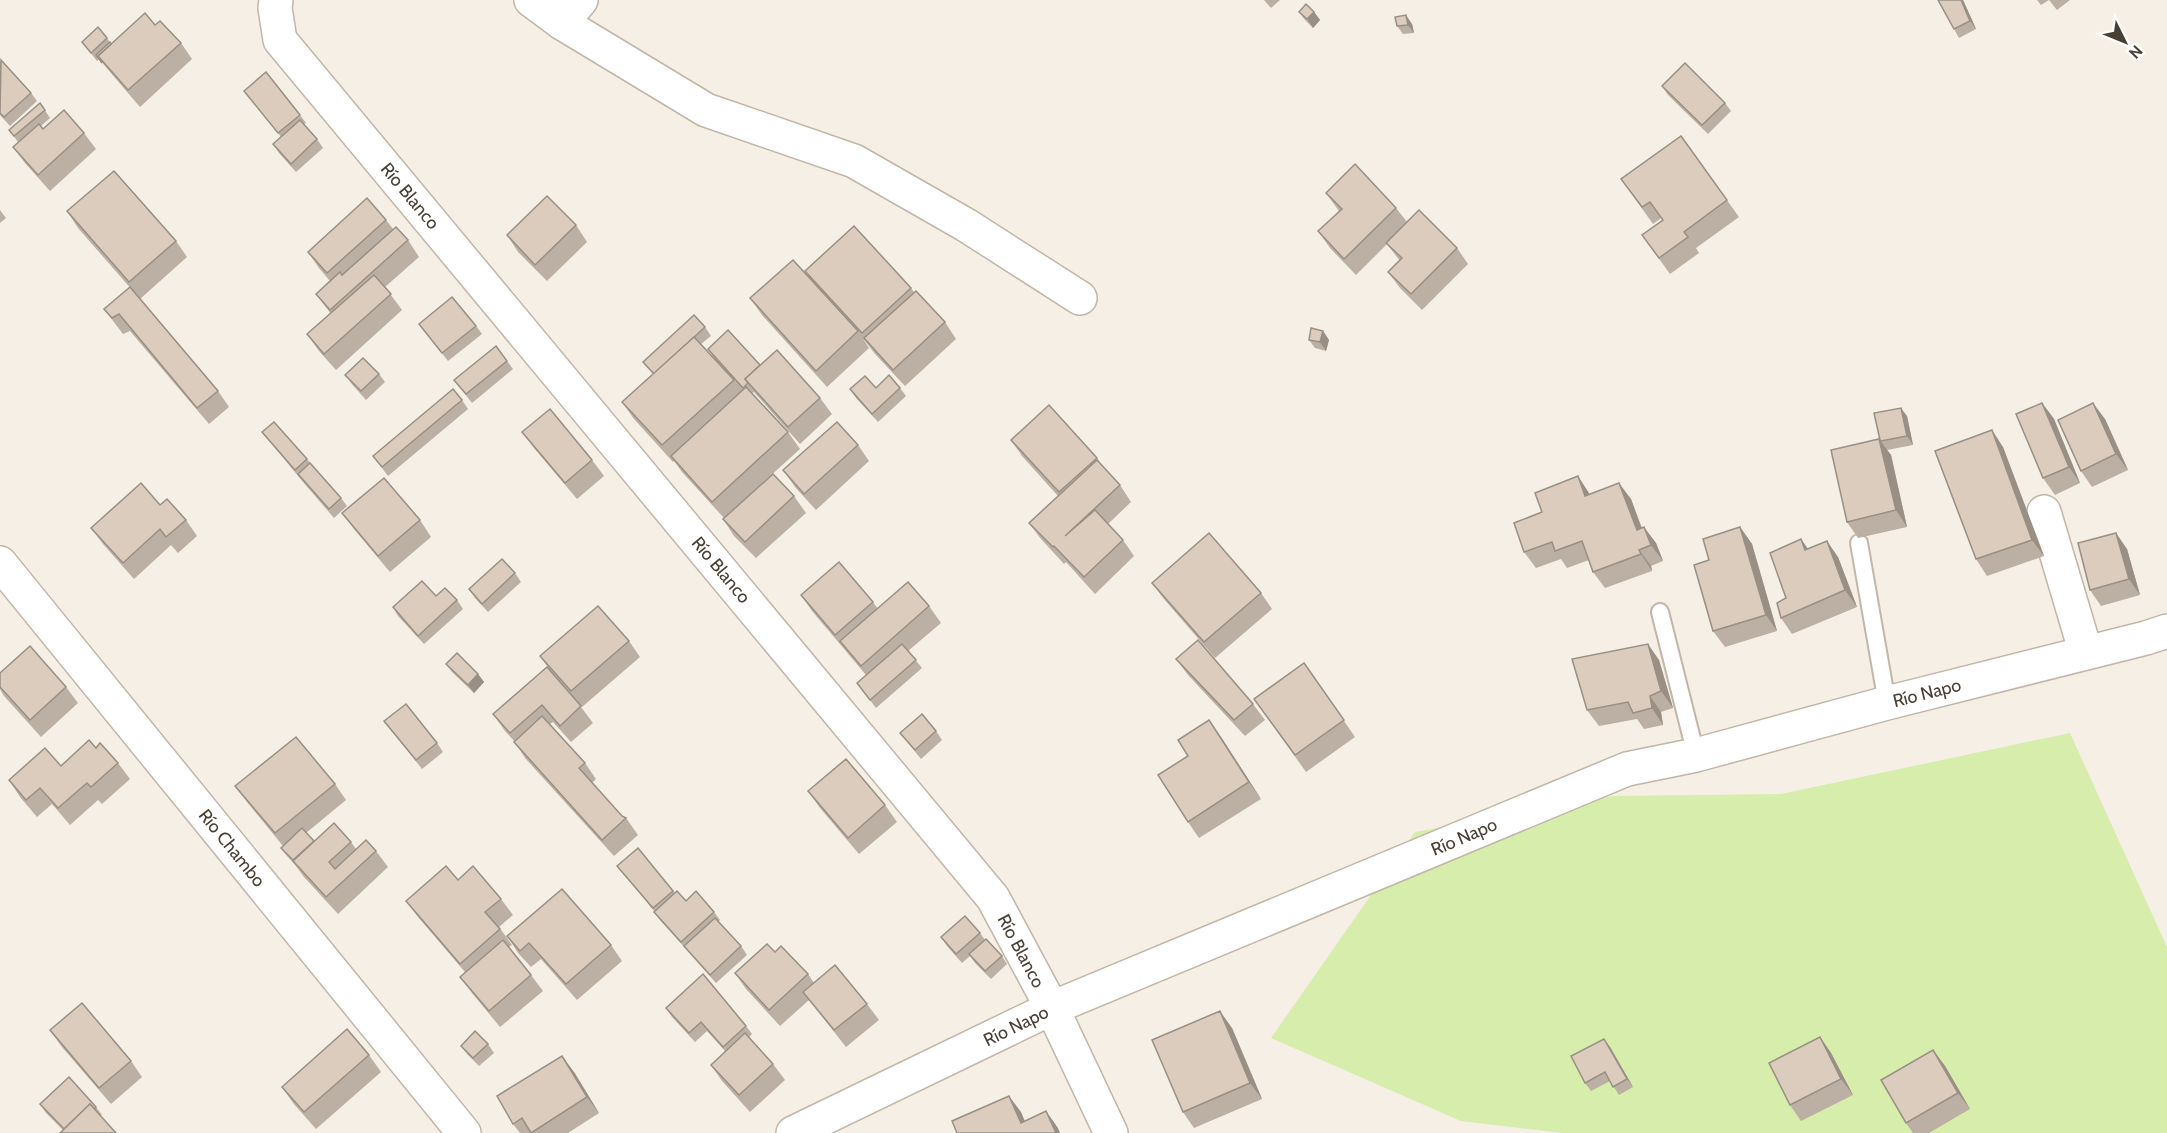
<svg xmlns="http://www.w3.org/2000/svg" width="2167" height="1133" viewBox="0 0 2167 1133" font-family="Cabin,sans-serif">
	<rect width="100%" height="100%" fill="#f5efe6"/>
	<polygon fill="#d6edab" points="2070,733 2167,947 2167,1133 1563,1133 1461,1121 1271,1038 1415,832 1614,796 1781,794"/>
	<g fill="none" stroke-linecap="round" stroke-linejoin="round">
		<g stroke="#c1b6a8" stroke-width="20">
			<g id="service">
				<polyline points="1859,543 1887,703"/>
				<polyline points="1660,612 1696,755"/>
			</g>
		</g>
		<g stroke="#c1b6a8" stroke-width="36">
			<g id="minor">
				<polyline points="276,0 275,8 280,40 993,898 1052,1008 1111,1133"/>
				<polyline points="531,0 562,23 581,0"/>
				<polyline points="562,23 706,110 854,161 966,225 1080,298"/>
				<polyline points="2044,512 2086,653"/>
				<polyline points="0,563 464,1133"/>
				<polyline points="793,1133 1052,1008 1627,769 1696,755 1887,703 2146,638 2167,631"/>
			</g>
		</g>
		<use href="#service" stroke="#fff" stroke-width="16"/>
		<use href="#minor" stroke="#fff" stroke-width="33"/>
	</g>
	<g fill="#bcafa3">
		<polygon points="1264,0 1280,0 1271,8"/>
		<polygon points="1938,0 1963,0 1976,29 1959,38 1954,29"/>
		<polygon points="2037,0 2049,0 2041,5"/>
		<polygon points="2049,0 2070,0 2057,10"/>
		<polygon points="1299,12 1314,12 1320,20 1313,28 1305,20"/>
		<polygon points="1412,24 1414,33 1403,34 1397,26"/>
		<polygon points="155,25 181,43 192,59 140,107 99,59 97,61 82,42 107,38 111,44"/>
		<polygon points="0,61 31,93 37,101 10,126 0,115"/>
		<polygon points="1662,86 1725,103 1731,111 1708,134 1668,95"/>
		<polygon points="244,91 300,115 306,123 304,124 317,139 323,148 296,172 279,153 273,144 281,137"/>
		<polygon points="40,103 50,118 41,126 43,129 84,133 96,149 50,191 25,163 13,147 18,142 9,130"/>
		<polygon points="1681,136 1739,217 1696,248 1699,253 1670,274 1642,235 1663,220 1661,218 1653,224 1621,179"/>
		<polygon points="1326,193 1396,208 1407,222 1457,248 1468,264 1422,310 1400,288 1388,272 1400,261 1387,244 1356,275 1330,248 1318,231 1339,211"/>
		<polygon points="0,210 6,218 0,223"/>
		<polygon points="67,211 176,241 187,257 140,299 78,228"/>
		<polygon points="386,220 393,229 408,240 419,257 385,287 402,310 336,370 319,351 307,334 331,314 316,294 330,281 319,268 308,252"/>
		<polygon points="576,225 587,242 547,281 518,252 507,235"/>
		<polygon points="805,271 911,288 914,292 945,322 956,339 905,386 875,354 862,337 869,348 827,387 762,315 750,298 811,280"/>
		<polygon points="130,287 218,391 229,407 209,424 130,331 123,334 104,309"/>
		<polygon points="419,324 476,326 482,334 448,361"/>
		<polygon points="705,327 711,336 701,344 714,358 708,349 760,365 820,398 832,414 800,444 754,392 752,393 788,432 800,449 726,516 794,496 806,513 756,558 734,536 723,519 724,518 682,472 674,461 673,462 634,419 622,402 653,374 643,362"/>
		<polygon points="1323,331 1329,340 1326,351 1315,348 1309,340"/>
		<polygon points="507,361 513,369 472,403 454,380"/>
		<polygon points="379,374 385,382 366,400 351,383 345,375"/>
		<polygon points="876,388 900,388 906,396 878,422 856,398 850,389"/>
		<polygon points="462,400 468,409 388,476 373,456"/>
		<polygon points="2042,403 2054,419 2080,483 2055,495 2043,478"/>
		<polygon points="1907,416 1913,445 1887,450 1891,455 1907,527 1858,538 1847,522 1879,439"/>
		<polygon points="2105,419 2128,470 2092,487 2081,471"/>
		<polygon points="262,432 307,459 341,498 347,506 334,518 303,482"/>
		<polygon points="522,432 592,460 604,476 577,499 534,448"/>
		<polygon points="1011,440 1097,458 1105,470 1120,485 1131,502 1108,524 1123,540 1134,556 1095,594 1066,562 1064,564 1041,539 1029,523 1058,496 1022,456"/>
		<polygon points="858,445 869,461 816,510 795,487 783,470"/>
		<polygon points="2003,447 2044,556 1987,576 1976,559"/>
		<polygon points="1590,494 1631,499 1642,528 1656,543 1663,561 1651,566 1652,571 1605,588 1593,572 1589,560 1567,568 1561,559 1536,568 1524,552"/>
		<polygon points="160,505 186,520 197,536 178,553 171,545 134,579 103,544 91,528"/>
		<polygon points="342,513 420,520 431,537 390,572 354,529"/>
		<polygon points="1740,527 1752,544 1777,631 1725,647 1713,631"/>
		<polygon points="1801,539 1808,549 1838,557 1857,607 1792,634 1781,618"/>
		<polygon points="2127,549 2140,595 2101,606 2090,590"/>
		<polygon points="515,573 521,582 488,612 475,598 469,589"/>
		<polygon points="1152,583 1261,593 1272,609 1215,658 1164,599"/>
		<polygon points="801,595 873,602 878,609 929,606 941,623 908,651 922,668 876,708 857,683 866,675 812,611"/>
		<polygon points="436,596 457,600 463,609 424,644 398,616 393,607"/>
		<polygon points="629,641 640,657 582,707 575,699 593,723 571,742 553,722 550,724 585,763 596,779 592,783 622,816 626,818 638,835 614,856 525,758 514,741 505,731 493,714 551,672 540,656"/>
		<polygon points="1176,659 1253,704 1265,720 1245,736 1188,675"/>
		<polygon points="1659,660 1673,708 1661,712 1663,725 1644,729 1637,719 1599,726 1587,710"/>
		<polygon points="1304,663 1355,737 1306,772 1254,699"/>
		<polygon points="446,664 478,674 484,682 474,693 452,672"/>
		<polygon points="0,673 66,687 78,703 41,737 4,696 0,689"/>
		<polygon points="384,721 437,743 443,752 422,769"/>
		<polygon points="936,731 942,740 921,759 900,733"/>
		<polygon points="1221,737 1261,799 1199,838 1188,822"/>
		<polygon points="96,748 118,763 130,779 102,804 98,800 70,825 52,804 37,817 20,797 9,780 61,766"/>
		<polygon points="335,784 346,800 306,833 314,841 351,842 356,849 376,851 388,867 338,914 304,877 296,866 287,856 281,848 283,846 247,802 235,786"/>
		<polygon points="808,791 885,805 897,822 859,854 820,808"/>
		<polygon points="638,848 675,893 686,901 714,912 720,920 718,922 741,946 747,955 716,983 660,920 654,911 617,866"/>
		<polygon points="458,880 501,899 513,915 499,927 512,945 509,947 531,975 543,991 500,1027 472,993 460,977 465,972 418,917 406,901"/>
		<polygon points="980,933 985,940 1002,956 1007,964 991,979 975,963 970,956 962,963 947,946 941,937"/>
		<polygon points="507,936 611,945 622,961 577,1000 541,959 531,967 518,953"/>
		<polygon points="775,952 808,974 814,983 867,1004 879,1020 846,1047 809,1000 780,1026 746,989 735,973"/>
		<polygon points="666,1008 746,1026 752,1034 749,1037 773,1064 785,1080 750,1112 722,1081 711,1065 725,1051 707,1031 695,1042 672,1017"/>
		<polygon points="1232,1028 1262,1099 1194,1128 1183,1112"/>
		<polygon points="50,1030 131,1061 142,1077 111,1104 62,1047"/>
		<polygon points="1820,1037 1831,1053 1853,1095 1801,1121 1790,1105"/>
		<polygon points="488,1044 494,1053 479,1066 467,1054 461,1046"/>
		<polygon points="1610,1047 1633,1087 1619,1095 1610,1081 1591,1091 1585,1083"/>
		<polygon points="1933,1050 1945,1066 1970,1109 1929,1133 1913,1133 1906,1123"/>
		<polygon points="369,1055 381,1072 316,1129 293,1103 282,1087"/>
		<polygon points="574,1072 599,1113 568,1133 520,1133 513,1124"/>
		<polygon points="40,1104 96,1107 102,1115 63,1130 46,1113"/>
	</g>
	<g fill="#998f85">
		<polygon points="1961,0 1963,0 1976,29 1970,21"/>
		<polygon points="1314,12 1320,20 1313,28 1307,19"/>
		<polygon points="1406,15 1412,24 1414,33 1408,25"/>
		<polygon points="1323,331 1329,340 1326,351 1320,342"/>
		<polygon points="2042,403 2054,419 2080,483 2069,467"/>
		<polygon points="2093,403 2105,419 2128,470 2116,454"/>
		<polygon points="1901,408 1907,416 1913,445 1907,436"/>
		<polygon points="1992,430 2003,447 2044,556 2032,540"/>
		<polygon points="1879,439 1891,455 1907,527 1896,510"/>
		<polygon points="1578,476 1589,493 1597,512 1585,496"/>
		<polygon points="1619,483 1631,499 1648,546 1637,530"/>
		<polygon points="1644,527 1656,543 1663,561 1651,545"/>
		<polygon points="1740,527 1752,544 1777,631 1766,615"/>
		<polygon points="2116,533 2127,549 2140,595 2129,579"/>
		<polygon points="1801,539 1812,555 1805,550"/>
		<polygon points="1827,541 1838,557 1857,607 1845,590"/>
		<polygon points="1639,550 1651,566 1652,571 1641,554"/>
		<polygon points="1648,644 1659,660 1673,708 1661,691"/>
		<polygon points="478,674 484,682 474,693 468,685"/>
		<polygon points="1650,696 1661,712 1663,725 1652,708"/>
		<polygon points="1209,720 1221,737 1261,799 1249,782"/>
		<polygon points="1220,1011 1232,1028 1262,1099 1250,1083"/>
		<polygon points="1820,1037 1831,1053 1853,1095 1841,1079"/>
		<polygon points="1604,1039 1610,1047 1633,1087 1627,1079"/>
		<polygon points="1933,1050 1945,1066 1970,1109 1958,1093"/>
		<polygon points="562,1056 574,1072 599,1113 587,1097"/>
		<polygon points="1009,1096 1021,1112 1030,1133 1021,1123"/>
		<polygon points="1046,1111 1058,1128 1060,1133 1056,1133"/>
	</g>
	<g fill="#dbccbe" stroke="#998f85" stroke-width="1.5">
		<polygon points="1938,0 1961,0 1970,21 1954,29"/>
		<polygon points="1306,4 1314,12 1307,19 1299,12"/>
		<polygon points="145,13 155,25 160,21 181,43 128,90 98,56"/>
		<polygon points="1406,15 1408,25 1397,26 1395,17"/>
		<polygon points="98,27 107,38 91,53 82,42"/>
		<polygon points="110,42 111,44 98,56 102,63 96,55"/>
		<polygon points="1,60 31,93 4,117 0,113"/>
		<polygon points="1685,63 1725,103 1702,125 1662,86"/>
		<polygon points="266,72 300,115 278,133 244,91"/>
		<polygon points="40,103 45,110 14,136 9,130"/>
		<polygon points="64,110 84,133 38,175 13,147 39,124 43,129"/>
		<polygon points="300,120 317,139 291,164 273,144"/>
		<polygon points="1681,136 1727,200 1684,232 1688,237 1659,258 1642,235 1663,220 1650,202 1642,207 1621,179"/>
		<polygon points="1355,164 1396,208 1344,259 1318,231 1342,209 1326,193"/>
		<polygon points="114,171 176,241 129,282 67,211"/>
		<polygon points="547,196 576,225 535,265 507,235"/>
		<polygon points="367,198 386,220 327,273 308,252"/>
		<polygon points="1419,210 1457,248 1411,294 1388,272 1402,258 1386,243"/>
		<polygon points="854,226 911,288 862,333 805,271"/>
		<polygon points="396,227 408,240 330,310 316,294 340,272 342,275"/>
		<polygon points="793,260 858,331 816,371 750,298"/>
		<polygon points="374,275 391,294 324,354 307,334"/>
		<polygon points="130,287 218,391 197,408 119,314 112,318 104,309"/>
		<polygon points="916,291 945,322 893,370 864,338"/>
		<polygon points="452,297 476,326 442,353 419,324"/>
		<polygon points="694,315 705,327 654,374 643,362"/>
		<polygon points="1311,328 1323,331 1320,342 1309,340"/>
		<polygon points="728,330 760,365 745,379 748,383 743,388 708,349"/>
		<polygon points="694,337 734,380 662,445 622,402"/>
		<polygon points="496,346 507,361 466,394 454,380"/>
		<polygon points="777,350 820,398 788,427 745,379"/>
		<polygon points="363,358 379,374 361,391 345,375"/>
		<polygon points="889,375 900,388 872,414 850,389 865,376 876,388"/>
		<polygon points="746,387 788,432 712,502 671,456"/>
		<polygon points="453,389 462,400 382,467 373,456"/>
		<polygon points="2042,403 2069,467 2043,478 2016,414"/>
		<polygon points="2093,403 2116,454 2081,471 2058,420"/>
		<polygon points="1049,405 1097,458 1059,492 1011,440"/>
		<polygon points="1901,408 1907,436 1881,441 1880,440 1874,413"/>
		<polygon points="550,409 592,460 565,483 522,432"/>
		<polygon points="274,422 307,459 295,470 262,432"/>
		<polygon points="837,422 858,445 804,494 783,470"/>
		<polygon points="1992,430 2032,540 1976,559 1935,451"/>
		<polygon points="1879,439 1896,510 1847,522 1831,450"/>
		<polygon points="1097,460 1120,485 1065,536 1095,510 1123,540 1084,577 1054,546 1053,547 1029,523"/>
		<polygon points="310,463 341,498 329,509 298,474"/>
		<polygon points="773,474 794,496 745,542 723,519"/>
		<polygon points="1578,476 1585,496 1619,483 1637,530 1644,527 1651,545 1639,550 1641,554 1593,572 1582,541 1555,551 1552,542 1524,552 1514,523 1542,512 1535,493"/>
		<polygon points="384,478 420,520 378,556 342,513"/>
		<polygon points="141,483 160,505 167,499 186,520 166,537 160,529 123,563 91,528"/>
		<polygon points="1740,527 1766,615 1713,631 1694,565 1709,560 1703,539"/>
		<polygon points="1209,533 1261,593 1204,642 1152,583"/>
		<polygon points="2116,533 2129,579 2090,590 2078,543"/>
		<polygon points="1801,539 1805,550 1827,541 1845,590 1781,618 1777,603 1786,598 1770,553"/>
		<polygon points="502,559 515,573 482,604 469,589"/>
		<polygon points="839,562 873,602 835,635 801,595"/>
		<polygon points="422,581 436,596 445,588 457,600 418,636 393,607"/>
		<polygon points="908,582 929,606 861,666 840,641"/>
		<polygon points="598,606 629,641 571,691 540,656"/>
		<polygon points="1198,640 1253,704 1234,720 1176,659"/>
		<polygon points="902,644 916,660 870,700 857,683"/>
		<polygon points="1648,644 1661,691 1650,696 1652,708 1633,713 1628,702 1587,710 1572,659"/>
		<polygon points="30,646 66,687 30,720 0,687 0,673"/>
		<polygon points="457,653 478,674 468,685 446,664"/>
		<polygon points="1304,663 1344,720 1295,755 1254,699"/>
		<polygon points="547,667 581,706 560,726 542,705 510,733 493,714"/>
		<polygon points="406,704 437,743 416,760 384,721"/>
		<polygon points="922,714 936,731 915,750 900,733"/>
		<polygon points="542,716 585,763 579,768 622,816 626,818 602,840 514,742"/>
		<polygon points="1209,720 1249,782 1188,822 1158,775 1188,756 1178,740"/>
		<polygon points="296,737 335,784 275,833 235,786"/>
		<polygon points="89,740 96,748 100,743 118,763 91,787 87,783 58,808 40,788 26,800 9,780 45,748 61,766"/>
		<polygon points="846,759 885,805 848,838 808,791"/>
		<polygon points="334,823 351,842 329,862 335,869 366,840 376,851 326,897 293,861"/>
		<polygon points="302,828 314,841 293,860 281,848"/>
		<polygon points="638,848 673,891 653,908 617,866"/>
		<polygon points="446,866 458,880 473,866 501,899 485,912 500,929 460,964 406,901"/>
		<polygon points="562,889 611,945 566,984 529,943 520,951 507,936"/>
		<polygon points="677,891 686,901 696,891 714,912 681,942 654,912"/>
		<polygon points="965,916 980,933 956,954 941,937"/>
		<polygon points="715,918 741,946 710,975 684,946"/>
		<polygon points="986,939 1002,956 985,971 969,954"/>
		<polygon points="503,940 531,975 489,1011 460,977"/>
		<polygon points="767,944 775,952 781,946 808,974 769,1010 735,973"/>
		<polygon points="835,965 867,1004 834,1030 803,992"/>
		<polygon points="703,974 746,1026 723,1047 701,1022 689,1033 666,1008"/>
		<polygon points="82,1003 131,1061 99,1088 50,1030"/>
		<polygon points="1220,1011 1250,1083 1183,1112 1152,1040"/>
		<polygon points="347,1029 369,1055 304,1112 282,1087"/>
		<polygon points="475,1031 488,1044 473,1058 461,1046"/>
		<polygon points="745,1033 773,1064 739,1095 711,1065"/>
		<polygon points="1820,1037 1841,1079 1790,1105 1769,1063"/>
		<polygon points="1604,1039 1627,1079 1613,1087 1605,1072 1585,1083 1571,1056"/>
		<polygon points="1933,1050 1958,1093 1906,1123 1881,1080"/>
		<polygon points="562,1056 587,1097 531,1133 522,1118 513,1124 497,1096"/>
		<polygon points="69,1077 96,1107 94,1109 90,1104 64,1129 40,1104"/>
		<polygon points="1009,1096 1021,1123 1046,1111 1056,1133 957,1133 952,1121"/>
		<polygon points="90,1104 116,1133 60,1133"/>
	</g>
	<g text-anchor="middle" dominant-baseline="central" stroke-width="4.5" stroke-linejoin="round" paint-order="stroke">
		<g font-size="18" fill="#493f35" stroke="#fff">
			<text transform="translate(410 196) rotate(50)">Río Blanco</text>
			<text transform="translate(721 570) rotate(50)">Río Blanco</text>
			<text transform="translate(1927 693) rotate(-14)">Río Napo</text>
			<text transform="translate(1464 837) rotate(-23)">Río Napo</text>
			<text transform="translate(232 848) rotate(51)">Río Chambo</text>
			<text transform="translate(1021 951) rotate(62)">Río Blanco</text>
			<text transform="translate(1016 1026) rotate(-26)">Río Napo</text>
		</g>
	</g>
	<g transform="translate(2125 42) rotate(133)" stroke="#ffffff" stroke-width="4.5" paint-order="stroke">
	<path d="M0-4.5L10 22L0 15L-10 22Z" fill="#493f35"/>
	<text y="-9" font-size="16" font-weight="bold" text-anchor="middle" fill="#493f35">N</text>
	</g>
</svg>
